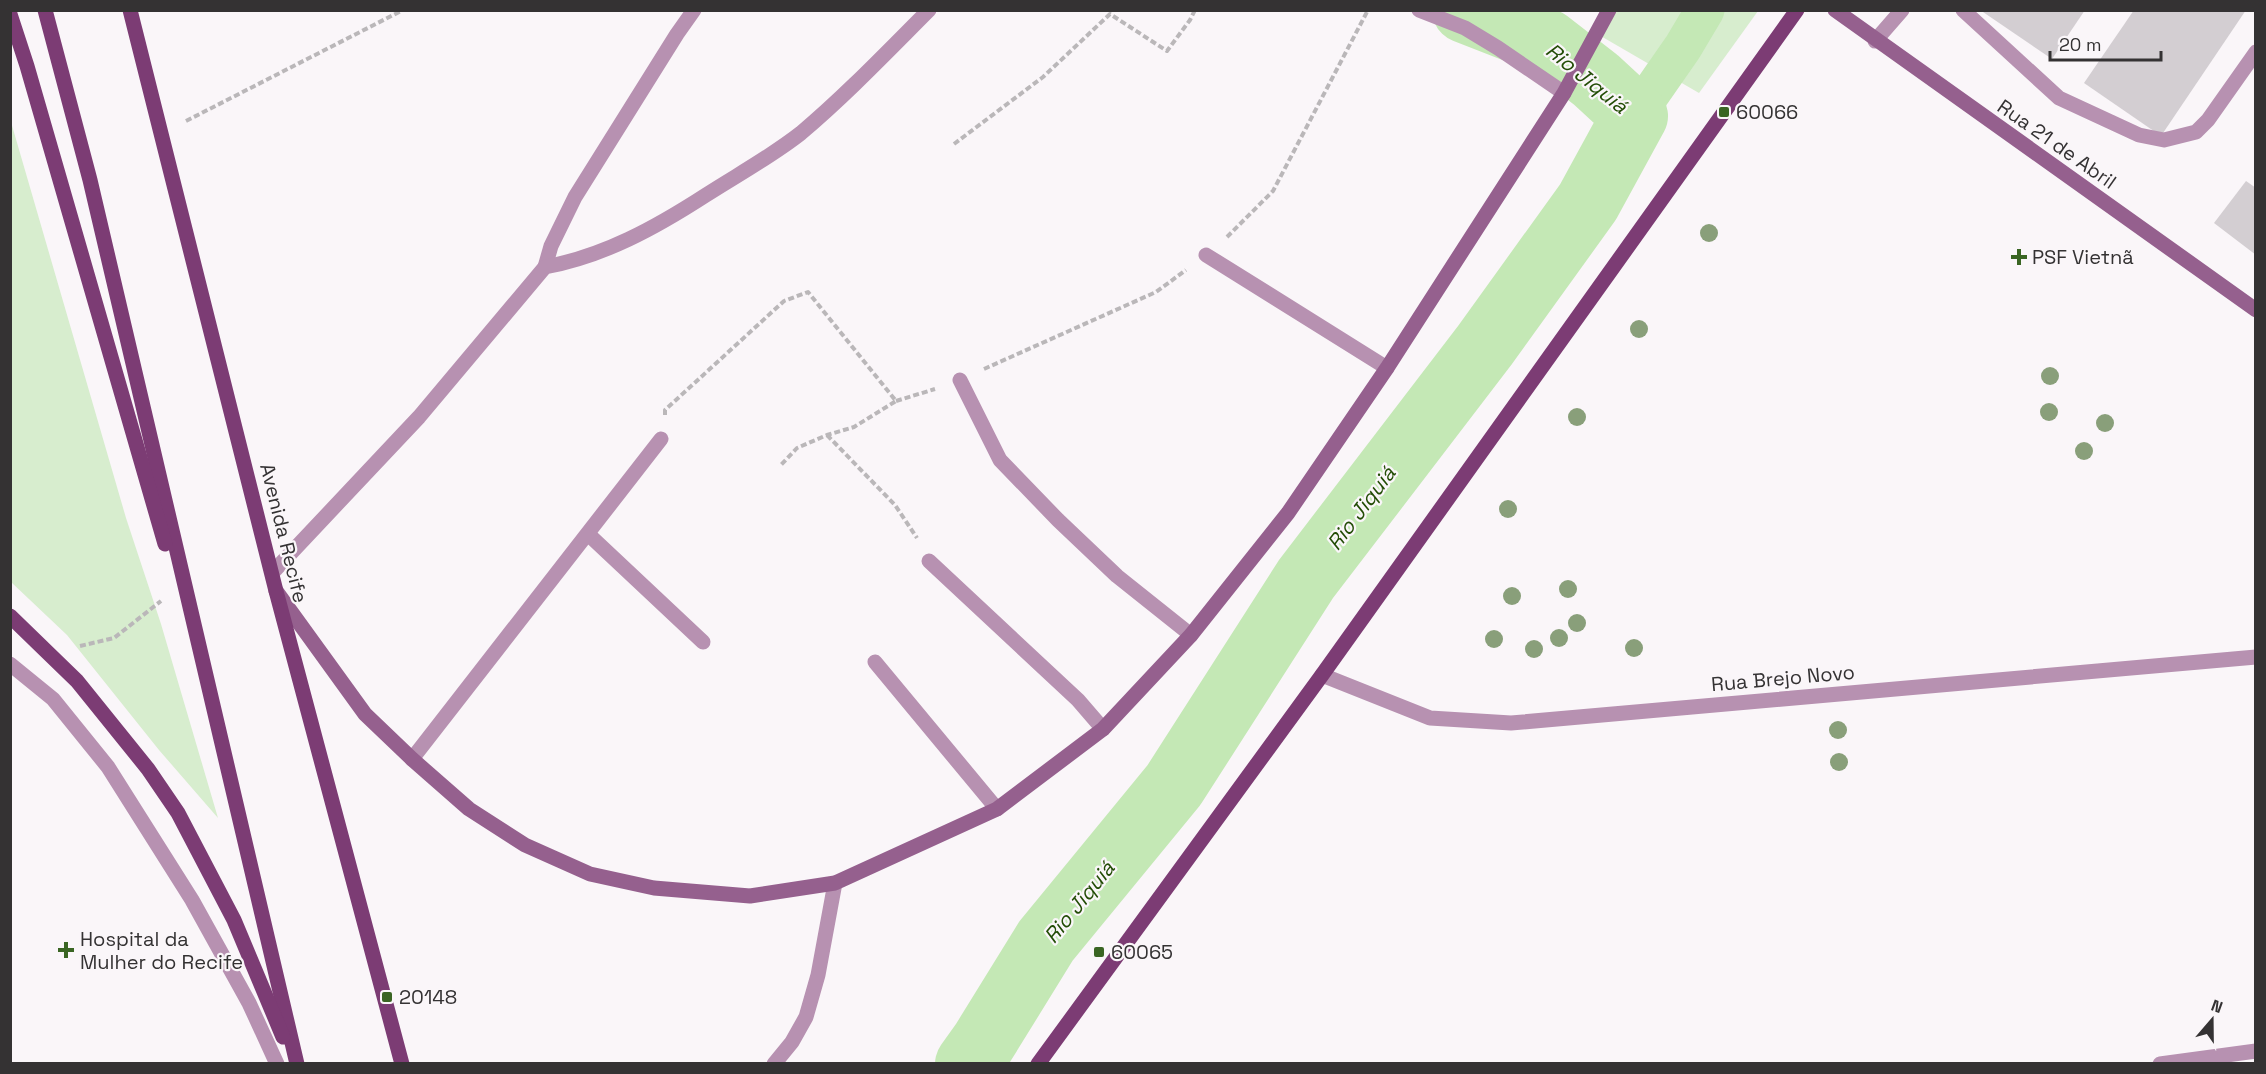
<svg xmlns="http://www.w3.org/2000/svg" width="2266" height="1074" viewBox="0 0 2266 1074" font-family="'Space Grotesk',sans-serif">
	<rect width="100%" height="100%" fill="#faf6f9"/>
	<g fill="#d7edce">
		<polygon points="1613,11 1758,11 1699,93 1599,35"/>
		<polygon points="11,122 126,518 161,624 218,818 159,750 67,635 11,582"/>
	</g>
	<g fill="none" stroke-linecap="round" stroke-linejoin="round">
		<polyline stroke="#c4e8b5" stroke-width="39" points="1635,116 1683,47 1705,10"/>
		<polyline stroke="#c4e8b5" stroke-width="66" points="968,1064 983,1043 1046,941 1174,785 1306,579 1485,345 1588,202 1635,116 1596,80 1547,42 1465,10"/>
	</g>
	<g fill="#d3ced2">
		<polygon points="1980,10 2085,10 2052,59"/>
		<polygon points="2134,10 2246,10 2161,136 2084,83"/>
		<polygon points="2246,181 2256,188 2256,255 2214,223"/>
	</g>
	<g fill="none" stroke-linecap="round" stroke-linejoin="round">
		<g stroke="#bab7b9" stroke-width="4" stroke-dasharray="6 3" stroke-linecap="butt">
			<polyline points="186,121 403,10"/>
			<polyline points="954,144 1043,77 1110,14 1167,51 1190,20 1195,10"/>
			<polyline points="1227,237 1273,191 1368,10"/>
			<polyline points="984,369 1156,292 1186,270"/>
			<polyline points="896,401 935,389"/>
			<polyline points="665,415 665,410 784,301 808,292 896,401 854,427 827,435 797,448 781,465"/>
			<polyline points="827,435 895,505 917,538"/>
			<polyline points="80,646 114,638 161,601"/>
		</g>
		<g stroke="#b791b1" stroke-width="15">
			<polyline points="1963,10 2059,98 2139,135 2164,140 2196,132 2208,120 2256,52"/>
			<polyline points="1875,41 1902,10"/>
			<polyline points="1206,255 1387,368"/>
			<polyline points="10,664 53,699 108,767 192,900 249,1003 277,1064"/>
		</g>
		<g stroke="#b791b1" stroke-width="15">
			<polyline points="1419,10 1465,28 1498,48 1564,93"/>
			<polyline points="545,267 551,246 575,197 677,34 694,10"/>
			<polyline points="960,380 1000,460 1058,520 1117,576 1191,635"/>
			<polyline points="588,534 703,642"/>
			<polyline points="929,561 1078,700 1103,729"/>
			<path d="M273 572 419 417 545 267C604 256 655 228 706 195 737 175 772 156 801 133 846 95 887 52 929 10"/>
			<polyline points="875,662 997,809"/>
			<polyline points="1322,675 1430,718 1511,723 2256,657"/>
			<polyline points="412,759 661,439"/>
			<polyline points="774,1064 792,1042 806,1017 818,975 835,883"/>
			<polyline points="2160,1064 2256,1051"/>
		</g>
		<g stroke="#95608e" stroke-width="15">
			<polyline points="1835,10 2256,310"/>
			<polyline points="276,591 365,714 412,759 469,809 525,845 590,874 654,888 750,896 835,883 997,809 1103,729 1191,635 1288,513 1387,368 1564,93 1609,10"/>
		</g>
		<g stroke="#7c3c74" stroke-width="15">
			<polyline points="45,10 90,180 297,1064"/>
			<polyline points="130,10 276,591 402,1064"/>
			<polyline points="10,14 27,66 165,544"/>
			<polyline points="10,616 77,681 148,769 178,813 234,920 283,1037"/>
			<polyline points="1038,1064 1322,675 1797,10"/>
		</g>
	</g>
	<g fill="#899f7a">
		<circle cx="1709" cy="233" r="9"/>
		<circle cx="1639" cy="329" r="9"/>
		<circle cx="2050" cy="376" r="9"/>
		<circle cx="2049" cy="412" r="9"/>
		<circle cx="1577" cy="417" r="9"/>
		<circle cx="2105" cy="423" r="9"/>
		<circle cx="2084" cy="451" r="9"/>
		<circle cx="1508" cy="509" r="9"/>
		<circle cx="1568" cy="589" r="9"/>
		<circle cx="1512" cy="596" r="9"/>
		<circle cx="1577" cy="623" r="9"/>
		<circle cx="1559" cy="638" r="9"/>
		<circle cx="1494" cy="639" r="9"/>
		<circle cx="1634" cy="648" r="9"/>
		<circle cx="1534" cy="649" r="9"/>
		<circle cx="1838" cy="730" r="9"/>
		<circle cx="1839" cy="762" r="9"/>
	</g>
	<g fill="#3a6523" stroke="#faf6f9" stroke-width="2">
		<rect x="1718" y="106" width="12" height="12" rx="3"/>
		<path d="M2016 248h6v6h6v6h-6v6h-6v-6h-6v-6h6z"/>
		<path d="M63 941h6v6h6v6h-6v6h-6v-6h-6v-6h6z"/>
		<rect x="1093" y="946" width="12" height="12" rx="3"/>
		<rect x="381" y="991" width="12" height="12" rx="3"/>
	</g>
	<g text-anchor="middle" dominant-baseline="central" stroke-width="4.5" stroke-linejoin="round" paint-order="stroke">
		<g font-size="20" fill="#343233" stroke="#faf6f9" text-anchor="start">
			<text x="1736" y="112">60066</text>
			<text x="2032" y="257">PSF Vietnã</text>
			<text x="80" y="939">Hospital da<tspan x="80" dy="23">Mulher do Recife</tspan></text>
			<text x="1111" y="952">60065</text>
			<text x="399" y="997">20148</text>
		</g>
		<g font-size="20" fill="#343233" stroke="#faf6f9">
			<text transform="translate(2057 144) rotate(35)">Rua 21 de Abril</text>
			<text transform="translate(284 533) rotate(76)">Avenida Recife</text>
			<text transform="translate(1783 678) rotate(-5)">Rua Brejo Novo</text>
		</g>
		<g font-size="21" font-style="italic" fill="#234d06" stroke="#faf6f9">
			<text transform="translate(1587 78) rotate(39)">Rio Jiquiá</text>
			<text transform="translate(1361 508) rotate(-53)">Rio Jiquiá</text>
			<text transform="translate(1079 902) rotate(-51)">Rio Jiquiá</text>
		</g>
	</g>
	<rect width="2266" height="1074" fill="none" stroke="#343233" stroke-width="24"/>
	<g transform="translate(2212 1020) rotate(20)" stroke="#faf6f9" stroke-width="4.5" paint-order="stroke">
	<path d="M0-4.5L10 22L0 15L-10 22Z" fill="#343233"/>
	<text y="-9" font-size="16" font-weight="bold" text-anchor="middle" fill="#343233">N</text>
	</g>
	<path d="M2050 51v9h111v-9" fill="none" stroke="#343233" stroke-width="3"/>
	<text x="2059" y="51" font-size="18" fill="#343233" stroke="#faf6f9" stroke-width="4.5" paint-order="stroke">20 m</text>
</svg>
